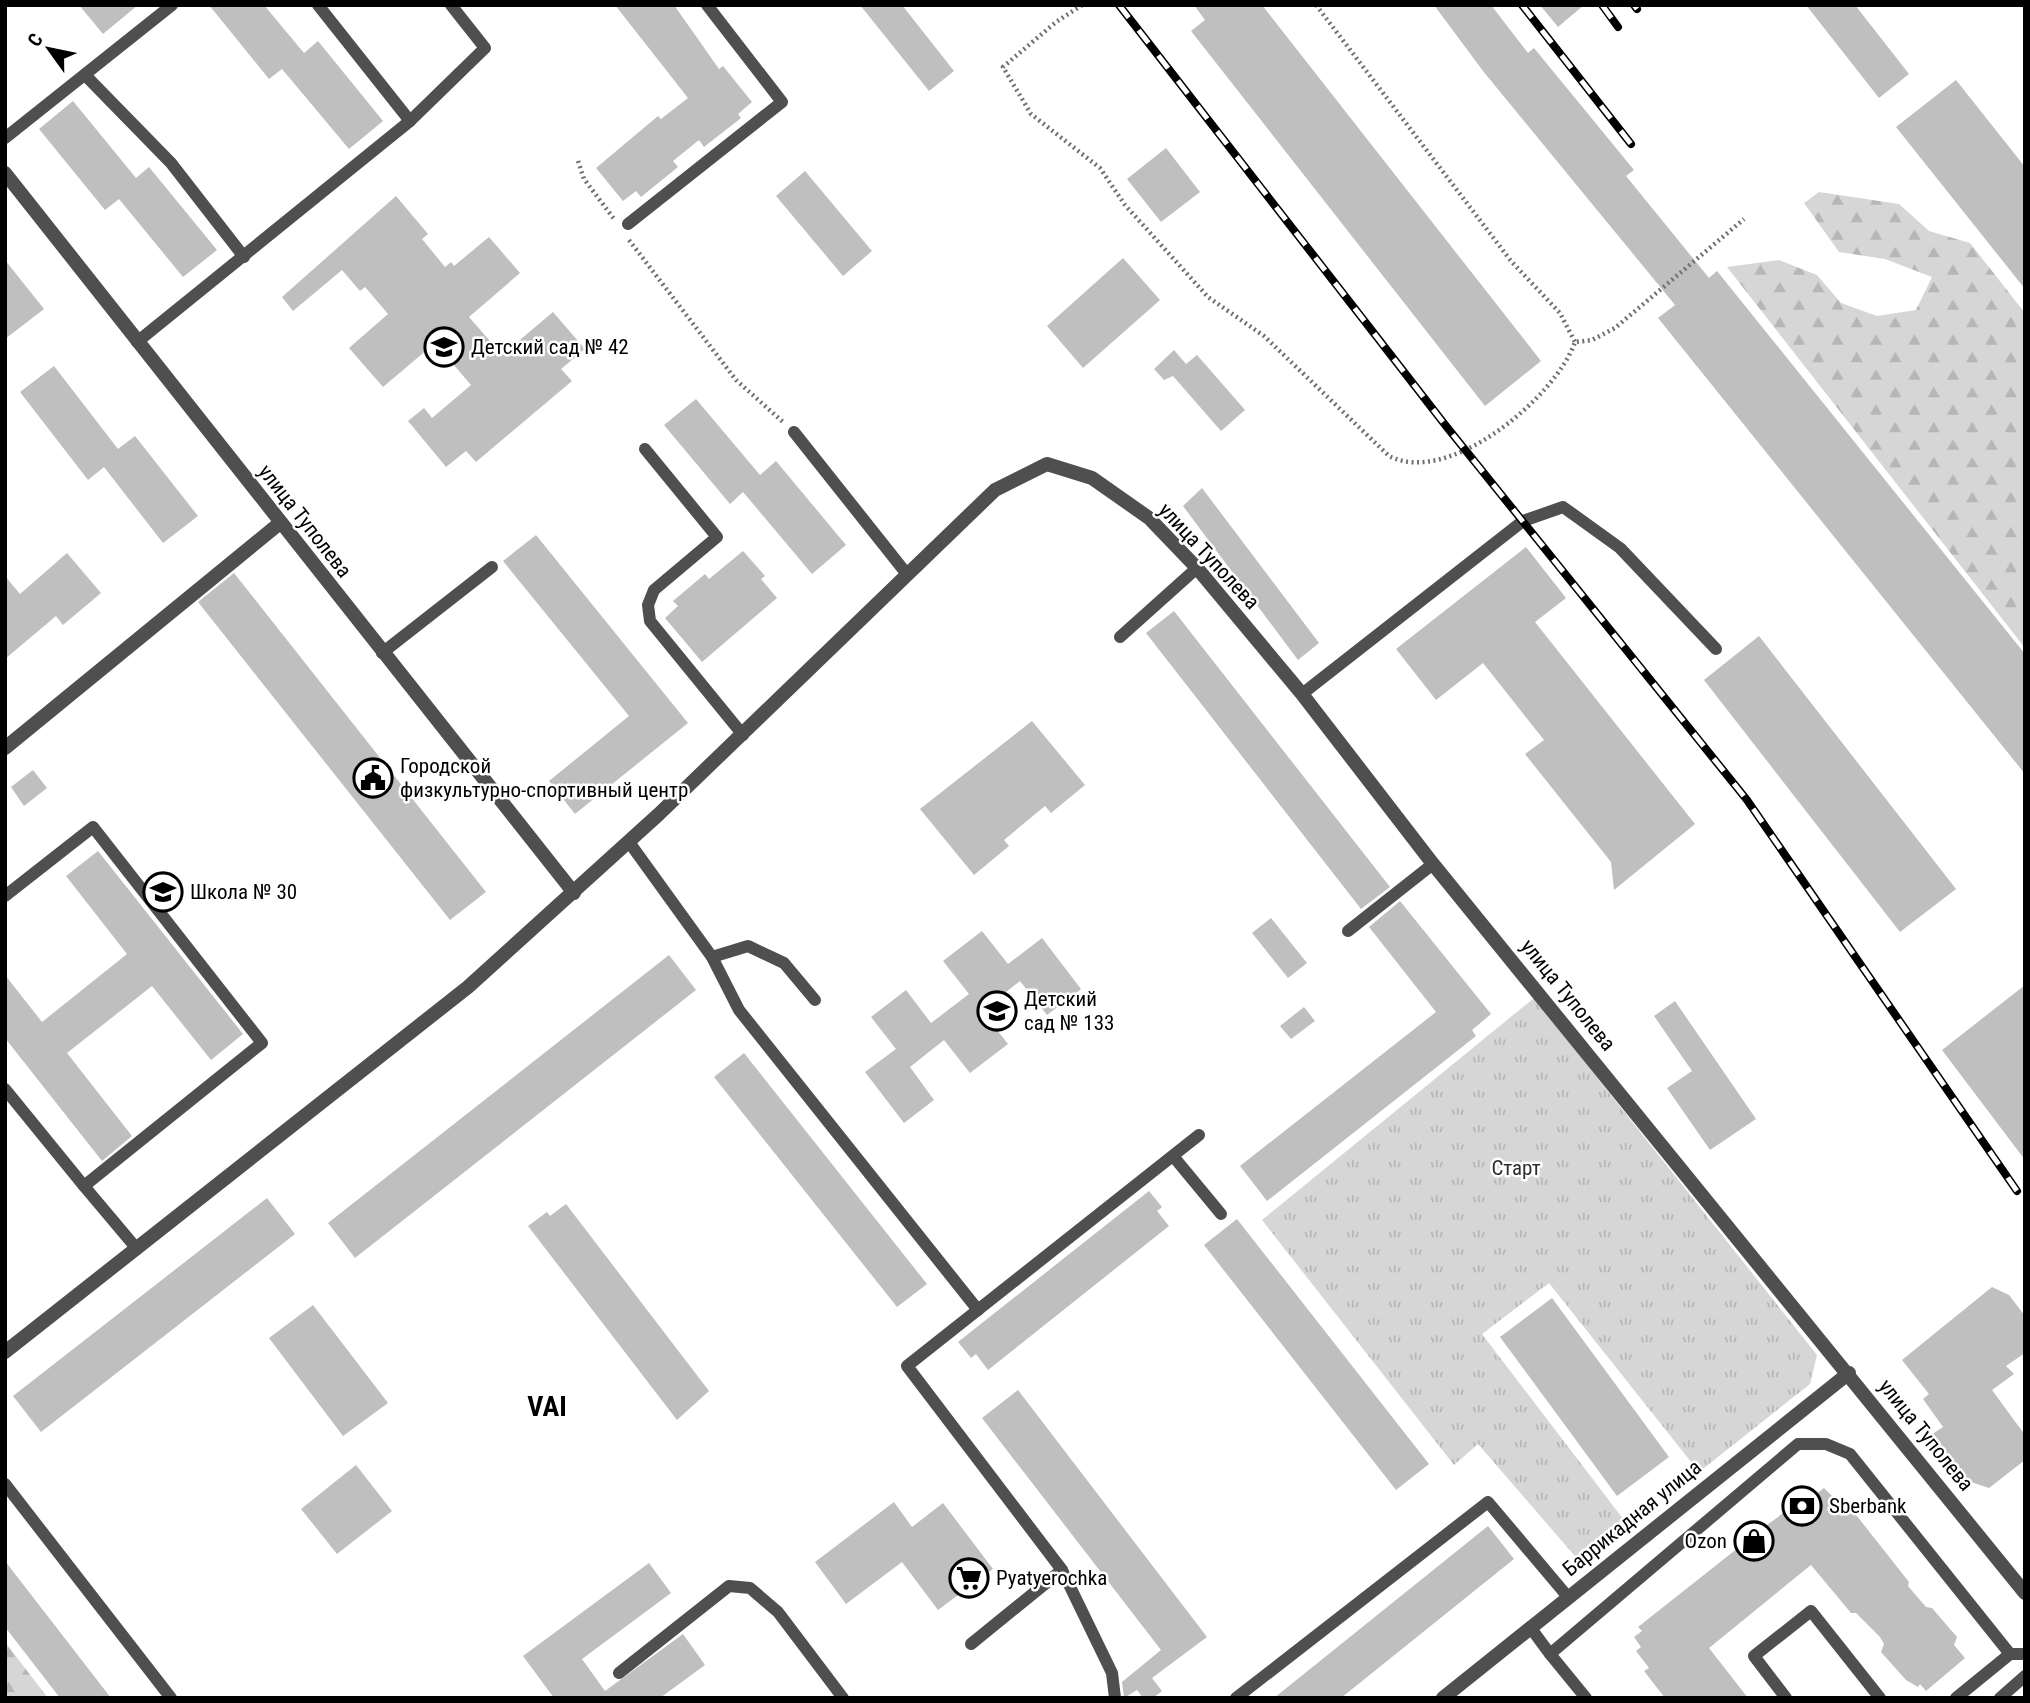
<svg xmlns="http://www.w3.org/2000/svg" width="2030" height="1703" viewBox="0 0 2030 1703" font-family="'Roboto Condensed',sans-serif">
	<defs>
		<pattern id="forest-firs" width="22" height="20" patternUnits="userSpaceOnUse" patternTransform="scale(1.75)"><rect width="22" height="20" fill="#d6d6d6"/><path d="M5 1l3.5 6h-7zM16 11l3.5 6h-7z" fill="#b6b6b6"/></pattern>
		<pattern id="park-tufts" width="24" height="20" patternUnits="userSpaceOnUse" patternTransform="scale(1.75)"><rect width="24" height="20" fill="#d6d6d6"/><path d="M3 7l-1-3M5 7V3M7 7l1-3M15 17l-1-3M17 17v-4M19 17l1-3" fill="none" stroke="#b6b6b6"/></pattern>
	</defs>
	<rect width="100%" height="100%" fill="#fff"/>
	<g fill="url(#forest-firs)">
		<polygon points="1819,192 1899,204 1929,231 1970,243 2025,313 2025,648 1727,267 1779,260 1817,275 1841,303 1877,316 1916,310 1932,277 1885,259 1839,252 1804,203"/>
		<polygon points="5,1642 48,1698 5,1698"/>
	</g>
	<polygon fill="url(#park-tufts)" points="1534,998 1817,1355 1810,1384 1699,1472 1549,1283 1482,1334 1627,1524 1580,1562 1478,1444 1454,1465 1262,1220"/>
	<g fill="#bfbfbf">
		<polygon points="79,5 138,5 103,34"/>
		<polygon points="209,5 264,5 304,53 318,41 383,121 349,149 282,69 269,79"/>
		<polygon points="615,5 674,5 719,69 723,66 752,102 738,114 741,118 704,147 699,140 673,161 678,167 641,197 636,191 623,201 596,168 658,116 661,119 688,98"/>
		<polygon points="860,5 902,5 954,71 929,91"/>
		<polygon points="1194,5 1262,5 1541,361 1485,406 1191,31 1205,20"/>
		<polygon points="1434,5 1491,5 1528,53 1534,48 1634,170 1626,176 1709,278 1717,271 2025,654 2025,774 1658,318 1675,305 1483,71"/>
		<polygon points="1540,5 1584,5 1558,27"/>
		<polygon points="1806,5 1855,5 1909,74 1879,98"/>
		<polygon points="1956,80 2025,167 2025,289 1896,127"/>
		<polygon points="73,101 136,178 149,167 217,250 183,277 119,199 105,210 39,129"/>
		<polygon points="1166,148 1200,192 1161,222 1127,179"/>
		<polygon points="805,171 872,251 843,276 776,196"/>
		<polygon points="396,196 428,234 422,239 445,267 451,262 454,266 489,237 520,273 469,317 502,355 553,312 585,349 561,369 572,381 476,462 466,451 446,467 408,421 424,408 432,418 471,385 435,343 383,387 349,348 388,314 365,287 360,291 342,270 293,311 282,297"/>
		<polygon points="1123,258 1160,300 1083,368 1047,326"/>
		<polygon points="5,260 44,309 5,339"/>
		<polygon points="1174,350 1186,364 1197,355 1245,410 1221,431 1173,376 1164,380 1154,369"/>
		<polygon points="54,366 118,449 135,436 198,516 163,543 104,467 88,480 20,392"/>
		<polygon points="696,399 760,475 776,461 846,545 812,574 743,492 730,504 664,425"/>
		<polygon points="1202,488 1319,643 1298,660 1183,506"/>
		<polygon points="536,535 688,723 575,814 549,781 629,716 503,561"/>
		<polygon points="1526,547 1566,598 1535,622 1695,824 1614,890 1611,862 1525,754 1544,740 1483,663 1436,700 1396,649"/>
		<polygon points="743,551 765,576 761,579 777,598 702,662 665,618 678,606 673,601 705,574 709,579"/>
		<polygon points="67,553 101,593 63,625 56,616 5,659 5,576 20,594"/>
		<polygon points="234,573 486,892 450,920 198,602"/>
		<polygon points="1174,611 1390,887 1361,909 1146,633"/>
		<polygon points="1759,636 1956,889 1900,932 1704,680"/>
		<polygon points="1032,721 1085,785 1051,813 1045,806 1004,840 1009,846 974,875 920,809"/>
		<polygon points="33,770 47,788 24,806 11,787"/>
		<polygon points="98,851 243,1034 211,1060 152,986 67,1053 132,1136 102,1161 5,1038 5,975 42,1022 127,954 66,876"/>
		<polygon points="1400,901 1491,1014 1472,1030 1476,1036 1267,1201 1240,1166 1436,1012 1369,927"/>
		<polygon points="1271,918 1307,963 1288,978 1252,933"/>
		<polygon points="982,931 1008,964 1042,938 1081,989 1047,1015 1020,981 982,1011 1008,1044 970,1073 944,1040 910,1067 934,1100 904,1123 865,1072 896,1049 871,1017 906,990 931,1023 969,994 943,961"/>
		<polygon points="669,955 696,990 355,1258 328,1223"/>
		<polygon points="2025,985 2025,1160 1942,1050"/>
		<polygon points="1675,1001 1756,1119 1710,1150 1667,1088 1692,1071 1654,1016"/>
		<polygon points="1304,1007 1315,1021 1291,1039 1280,1026"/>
		<polygon points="744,1053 927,1284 897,1307 714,1077"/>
		<polygon points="1149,1191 1162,1207 1157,1211 1169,1226 988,1370 976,1354 971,1358 958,1342"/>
		<polygon points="267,1198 295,1234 41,1432 13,1396"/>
		<polygon points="566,1204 709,1391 677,1420 528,1226 547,1212 550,1216"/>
		<polygon points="1237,1219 1429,1464 1396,1490 1204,1245"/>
		<polygon points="1992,1287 2009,1295 2025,1316 2025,1353 2006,1366 2014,1374 1992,1390 2025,1435 2025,1460 1989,1488 1962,1479 1928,1437 1943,1427 1923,1399 1929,1394 1902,1360"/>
		<polygon points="1552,1298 1669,1457 1617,1496 1500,1337"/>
		<polygon points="313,1305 388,1403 343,1436 269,1338"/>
		<polygon points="1018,1390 1207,1637 1152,1678 1162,1691 1153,1698 1143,1698 1137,1690 1124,1698 1122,1682 1161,1650 982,1418"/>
		<polygon points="356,1465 392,1511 337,1554 301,1509"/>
		<polygon points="1824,1488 1845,1509 1849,1506 1909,1582 1908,1586 1926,1607 1932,1608 1957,1637 1954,1645 1965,1658 1926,1691 1920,1684 1918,1687 1906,1680 1881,1652 1884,1644 1880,1637 1856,1613 1851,1613 1811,1565 1709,1648 1748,1698 1665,1698 1644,1671 1649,1668 1636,1651 1641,1647 1634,1637 1642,1631 1638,1627 1767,1525 1813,1491 1816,1494"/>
		<polygon points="894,1502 912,1527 943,1503 993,1569 938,1610 902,1562 846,1604 815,1562"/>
		<polygon points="1488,1526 1514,1559 1341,1698 1274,1698"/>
		<polygon points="5,1561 111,1698 60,1698 5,1627"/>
		<polygon points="649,1563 671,1593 582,1659 605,1691 683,1634 705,1665 660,1698 554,1698 523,1656"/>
	</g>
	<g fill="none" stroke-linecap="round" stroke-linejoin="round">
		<g stroke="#717171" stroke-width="4.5" stroke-dasharray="2 3.5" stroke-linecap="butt">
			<path d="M1082 5 1056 22 1003 67 1031 114 1100 168 1125 205 1208 297 1264 336 1389 456C1449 487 1556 397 1575 342L1592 340 1615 328 1744 219"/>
			<polyline points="1316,5 1511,261 1560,313 1575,342"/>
			<polyline points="578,161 584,179 614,219"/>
			<polyline points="629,240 736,380 783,422"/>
		</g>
		<g stroke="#4f4f4f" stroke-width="12">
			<polyline points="318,5 410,121"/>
			<polyline points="86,76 171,163 244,257"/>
			<polyline points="5,138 172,5"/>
			<polyline points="628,224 782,102 707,5"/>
			<polyline points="137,342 410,121 485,48 451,5"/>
			<polyline points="794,432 906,573"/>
			<polyline points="645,449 717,537 654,590 648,605 650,621 743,735"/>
			<polyline points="1120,637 1197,568"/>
			<polyline points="382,653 492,567"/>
			<polyline points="1302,694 1523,521 1563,507 1620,548 1716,649"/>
			<polyline points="629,842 712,957 739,1010 978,1310"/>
			<polyline points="5,896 93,827 262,1043 84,1186 5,1089"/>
			<polyline points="1348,931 1433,864"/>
			<polyline points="712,957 748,946 784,963 815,1000"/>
			<polyline points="1173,1156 1221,1214"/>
			<polyline points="84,1186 137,1249"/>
			<polyline points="5,1484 171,1698"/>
			<polyline points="1530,1627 1550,1654 1798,1444 1826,1444 1850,1454 2010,1654 2025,1654"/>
			<polyline points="971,1644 1062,1570"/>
			<polyline points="1550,1654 1586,1698"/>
			<polyline points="619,1673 729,1586 750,1588 778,1612 843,1698"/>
			<polyline points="1115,1698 1112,1673 1062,1570 907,1366 1199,1135"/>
			<polyline points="1236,1698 1488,1502 1568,1597"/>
			<polyline points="1786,1698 1754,1656 1811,1611 1880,1698"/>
			<polyline points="1956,1698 2010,1654"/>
			<polyline points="2000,1698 2025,1676"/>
		</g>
		<g stroke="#4f4f4f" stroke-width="14">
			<polyline points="5,173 574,893"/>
			<polyline points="5,748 280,523"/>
			<polyline points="5,1352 468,987 659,814 995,490 1047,464 1092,478 1149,518 1197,568 1302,694 1433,864 2025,1593"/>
			<polyline points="1443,1698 1849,1373"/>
		</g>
		<g stroke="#000" stroke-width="8">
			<g id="rail">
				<polyline points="1119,5 1446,426 1747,800 2017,1191"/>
				<polyline points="1522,5 1631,144"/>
				<polyline points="1602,5 1618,27"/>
				<polyline points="1634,5 1637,9"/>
			</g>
		</g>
		<use href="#rail" stroke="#fff" stroke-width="5" stroke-dasharray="16" stroke-linecap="butt"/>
	</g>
	<defs>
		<g id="school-ring" transform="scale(2.0125)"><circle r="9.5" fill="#fff" stroke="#000" stroke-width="1.5"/><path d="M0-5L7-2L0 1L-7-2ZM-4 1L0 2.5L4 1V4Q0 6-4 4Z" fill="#000"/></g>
		<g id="civic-ring" transform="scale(2.0125)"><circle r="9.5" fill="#fff" stroke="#000" stroke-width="1.5"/><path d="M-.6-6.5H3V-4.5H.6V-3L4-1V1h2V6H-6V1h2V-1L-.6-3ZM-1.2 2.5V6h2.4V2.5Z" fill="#000"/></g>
		<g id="bank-ring" transform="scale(2.0125)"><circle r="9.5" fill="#fff" stroke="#000" stroke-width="1.5"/><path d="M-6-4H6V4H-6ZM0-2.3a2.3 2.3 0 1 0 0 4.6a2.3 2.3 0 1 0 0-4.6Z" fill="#000"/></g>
		<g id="shop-ring" transform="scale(2.0125)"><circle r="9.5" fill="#fff" stroke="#000" stroke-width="1.5"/><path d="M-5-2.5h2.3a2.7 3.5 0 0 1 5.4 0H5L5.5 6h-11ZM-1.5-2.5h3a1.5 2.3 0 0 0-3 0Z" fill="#000"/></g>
		<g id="supermarket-ring" transform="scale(2.0125)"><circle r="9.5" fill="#fff" stroke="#000" stroke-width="1.5"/><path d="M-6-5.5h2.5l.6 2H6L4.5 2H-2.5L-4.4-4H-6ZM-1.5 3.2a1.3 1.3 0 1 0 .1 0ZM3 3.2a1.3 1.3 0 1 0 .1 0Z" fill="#000"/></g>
	</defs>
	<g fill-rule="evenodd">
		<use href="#school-ring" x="444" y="347"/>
		<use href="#civic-ring" x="373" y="778"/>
		<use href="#school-ring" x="163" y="892"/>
		<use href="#school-ring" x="997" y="1011"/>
		<use href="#bank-ring" x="1802" y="1506"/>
		<use href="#shop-ring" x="1754" y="1541"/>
		<use href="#supermarket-ring" x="969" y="1578"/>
	</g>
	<g text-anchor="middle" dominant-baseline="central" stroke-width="5" stroke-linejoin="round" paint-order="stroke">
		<g font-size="21" fill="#000" stroke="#fff" text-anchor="start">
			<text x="471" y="347">Детский сад № 42</text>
			<text x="400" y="766">Городской<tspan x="400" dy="24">физкультурно-спортивный центр</tspan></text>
			<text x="190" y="892">Школа № 30</text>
			<text x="1024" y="999">Детский<tspan x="1024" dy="24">сад № 133</tspan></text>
			<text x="1829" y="1506">Sberbank</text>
			<text x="1727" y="1541" text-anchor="end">Ozon</text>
			<text x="996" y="1578">Pyatyerochka</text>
		</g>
		<g font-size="21" fill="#000" stroke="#fff">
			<text transform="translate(305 521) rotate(52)">улица Туполева</text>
			<text transform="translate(1209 556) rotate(47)">улица Туполева</text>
			<text transform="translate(1568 995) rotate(51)">улица Туполева</text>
			<text transform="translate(1926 1435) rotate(51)">улица Туполева</text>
			<text transform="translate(1632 1518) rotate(-39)">Баррикадная улица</text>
		</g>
		<g font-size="21" fill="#2d2d2d" stroke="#fff">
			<text x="1516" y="1168">Старт</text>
		</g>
		<g font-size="28" font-weight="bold" fill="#000" stroke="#fff">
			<text x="547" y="1406">VAI</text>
		</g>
	</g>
	<rect width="2030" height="1703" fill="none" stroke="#000000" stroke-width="14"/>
	<g transform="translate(49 49) rotate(303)" stroke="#ffffff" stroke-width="5" paint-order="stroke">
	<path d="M0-5L12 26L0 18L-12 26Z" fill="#000000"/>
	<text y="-10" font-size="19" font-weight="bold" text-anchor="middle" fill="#000000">С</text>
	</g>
</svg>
